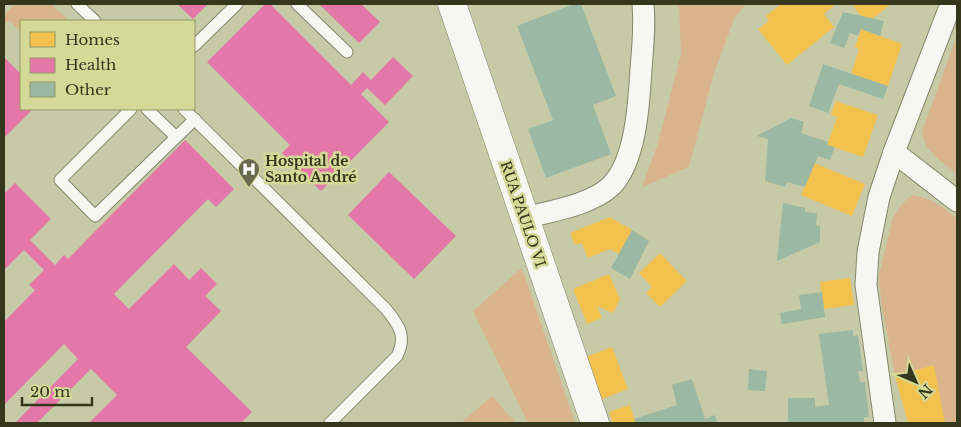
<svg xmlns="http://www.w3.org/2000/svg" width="961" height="427" viewBox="0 0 961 427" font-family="'Libre Baskerville',serif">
	<rect width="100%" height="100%" fill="#c7caa7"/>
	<g fill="#dab48c">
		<polygon points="15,4 51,4 69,21 21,21 21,32 9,20 4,25 4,15"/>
		<polygon points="679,4 746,4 735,17 714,73 689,167 642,187 658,143 681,54"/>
		<path d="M957 35V174C943 162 924 152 922 132Z"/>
		<path d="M912 195C932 198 942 206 957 219V423H945L933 365 895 376 881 301 879 275 893 217 901 205Z"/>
		<polygon points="522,268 575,423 528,423 473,311"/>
		<polygon points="492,396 516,423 461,423"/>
	</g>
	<g fill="#f2c14e">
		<polygon points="781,4 836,4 824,14 834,27 787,65 758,29 769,21 766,16"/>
		<polygon points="852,4 889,4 890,5 872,19 861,16"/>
		<polygon points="861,29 902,44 888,86 851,74 859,49 855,47"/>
		<polygon points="836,101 878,115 863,157 827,145 837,117 831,115"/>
		<polygon points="814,163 865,184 852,216 801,195"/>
		<polygon points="610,217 632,230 619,254 610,249 588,258 582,243 575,245 570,233"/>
		<polygon points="660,253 687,281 660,307 646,293 652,287 639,273"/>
		<polygon points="609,274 620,299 613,313 597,306 602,318 587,324 573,289"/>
		<polygon points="850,278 854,305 824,309 820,282"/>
		<polygon points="612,347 628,389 602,399 586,357"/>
		<polygon points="934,365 945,423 908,423 895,376"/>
		<polygon points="630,405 636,423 613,423 609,412"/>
	</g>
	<g fill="#e377a8">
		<polygon points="177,4 208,4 193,19"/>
		<polygon points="265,4 270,4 351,85 363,72 371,80 393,57 413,76 385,105 367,88 361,94 389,122 321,191 282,153 290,145 207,62"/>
		<polygon points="319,4 361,4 380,22 359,43"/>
		<polygon points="4,57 21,74 21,109 33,109 4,138"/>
		<polygon points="185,140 234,189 216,207 208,199 114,294 129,309 174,264 189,280 201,268 217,284 205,296 221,311 186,347 252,412 241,423 89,423 117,395 91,369 37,423 15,423 78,359 64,344 4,405 4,322 35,290 29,285 44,270 24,250 4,270 4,194 15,183 51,219 30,240 55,265 64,255 68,259"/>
		<polygon points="389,172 456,236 414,279 348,215"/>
	</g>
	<g fill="#9ab8a2">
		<polygon points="574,4 581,4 616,96 593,105 611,154 546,178 528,129 553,120 517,26"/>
		<polygon points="843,12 884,21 880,36 861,29 858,36 850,33 844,48 830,43"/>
		<polygon points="823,64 888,86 883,99 839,84 828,113 809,106"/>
		<polygon points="791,118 804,122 801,133 828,142 827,145 835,147 830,160 818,156 805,187 787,182 785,187 765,181 768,139 757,136"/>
		<polygon points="783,203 805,208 805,212 817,213 816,225 820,226 820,242 777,261"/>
		<polygon points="632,230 649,241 630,279 611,268"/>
		<polygon points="822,292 825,317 782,324 780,313 801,309 799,295"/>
		<polygon points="853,330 853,336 858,335 863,371 858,371 860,382 865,382 869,417 864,417 864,423 788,423 788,398 815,398 815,407 829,405 819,334"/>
		<polygon points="749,369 767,371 765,391 748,390"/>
		<polygon points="692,379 705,419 715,415 717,423 636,423 634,419 677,405 672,385"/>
	</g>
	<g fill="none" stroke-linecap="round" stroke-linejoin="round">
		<g stroke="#84876a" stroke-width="13">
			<g id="service">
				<polyline points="77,4 95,21"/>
				<polyline points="297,4 347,52"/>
				<polyline points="194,46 237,4"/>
				<polyline points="131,109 60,180 95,216 195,119"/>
				<polyline points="147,109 176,137"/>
				<path d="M184 109 386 309C399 325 407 336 397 356L330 423"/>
			</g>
		</g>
		<g stroke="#84876a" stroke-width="23">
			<g id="minor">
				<polyline points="894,152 957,201"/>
				<path d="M525 218C551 211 591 205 611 186 636 161 639 103 641 69 643 47 645 26 643 4"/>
				<polyline points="885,423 866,285 868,252 879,197 894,152 951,4"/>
			</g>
		</g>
		<g stroke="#84876a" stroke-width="29">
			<polyline id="secondary" points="452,4 595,423"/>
		</g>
		<use href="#service" stroke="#f7f7f2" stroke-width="11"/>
		<use href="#minor" stroke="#f7f7f2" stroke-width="21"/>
		<use href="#secondary" stroke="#f7f7f2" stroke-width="28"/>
	</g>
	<defs>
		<g id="hospital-pin" transform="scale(1.125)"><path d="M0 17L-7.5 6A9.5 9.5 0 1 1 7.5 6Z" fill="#686a4d" stroke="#d4d998"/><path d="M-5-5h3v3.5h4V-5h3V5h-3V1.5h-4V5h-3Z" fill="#fff"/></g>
	</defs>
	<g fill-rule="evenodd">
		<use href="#hospital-pin" x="249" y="169"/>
	</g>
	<g text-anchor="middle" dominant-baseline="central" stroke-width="5" stroke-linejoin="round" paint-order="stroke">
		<g font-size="14" font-weight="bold" fill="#35371c" stroke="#d4d998" text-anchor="start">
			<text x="265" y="161">Hospital de<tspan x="265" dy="16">Santo André</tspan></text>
		</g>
		<g font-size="14" fill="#35371c" stroke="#d4d998">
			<text transform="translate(523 214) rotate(71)">RUA PAULO VI</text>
		</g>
	</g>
	<rect width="961" height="427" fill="none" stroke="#35371c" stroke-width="10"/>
	<rect x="20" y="20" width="175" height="90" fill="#d4d998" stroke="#949866"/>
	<rect x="30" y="32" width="25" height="15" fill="#f2c14e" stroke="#949866"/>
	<text x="65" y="45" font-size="15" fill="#35371c">Homes</text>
	<rect x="30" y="58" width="25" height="15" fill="#e377a8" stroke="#949866"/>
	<text x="65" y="70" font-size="15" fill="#35371c">Health</text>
	<rect x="30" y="82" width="25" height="15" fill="#9ab8a2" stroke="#949866"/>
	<text x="65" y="95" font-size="15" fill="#35371c">Other</text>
	<g transform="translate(916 382) rotate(135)" stroke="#d4d998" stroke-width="4" paint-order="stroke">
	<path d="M0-4L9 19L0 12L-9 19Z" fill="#35371c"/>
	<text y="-8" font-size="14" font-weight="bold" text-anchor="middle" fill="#35371c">N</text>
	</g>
	<path d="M22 397v8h70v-8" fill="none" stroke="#35371c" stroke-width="2.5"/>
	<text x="30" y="397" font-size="15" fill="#35371c" stroke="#d4d998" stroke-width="4" paint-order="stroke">20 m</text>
</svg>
